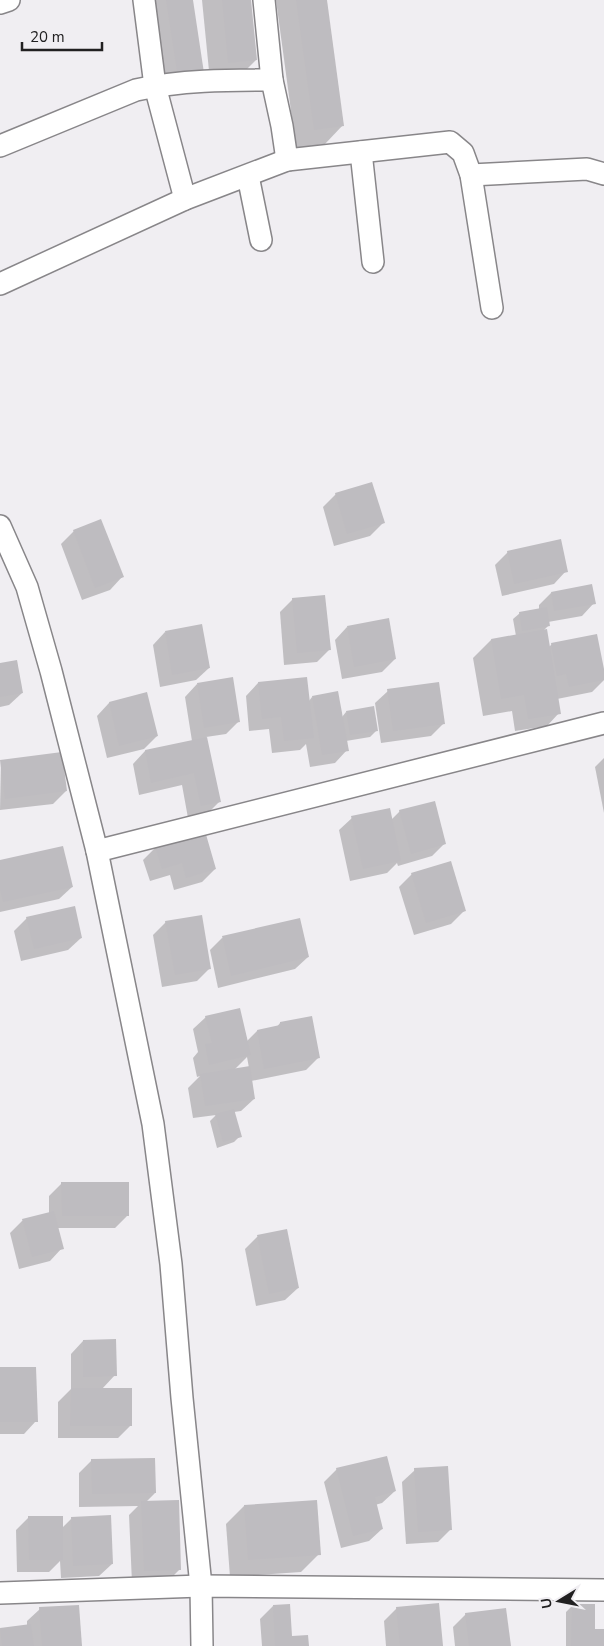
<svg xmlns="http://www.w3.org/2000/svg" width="604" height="1646" viewBox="0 0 604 1646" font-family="'Nunito Sans',sans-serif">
	<rect width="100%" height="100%" fill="#f0eef2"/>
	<g fill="#0003" fill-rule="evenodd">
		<polygon points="145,0 192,0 203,73 160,95"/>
		<polygon points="202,0 250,0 256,60 238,78 210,81"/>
		<polygon points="276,0 326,0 343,125 325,144 296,148"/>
		<polygon points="336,494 383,523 370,536 334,546 323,507"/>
		<polygon points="74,531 122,577 110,590 82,600 61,544"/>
		<polygon points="508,552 566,571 554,584 502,596 495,565"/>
		<polygon points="551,593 594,603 582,616 548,622 548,626 543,631 548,648 552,644 604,676 604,680 592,692 557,699 559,713 547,726 515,731 512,711 483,716 473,658 491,640 516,636 513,619 520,613 539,610 539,605"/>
		<polygon points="293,599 329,650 317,662 284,665 280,612"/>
		<polygon points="347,627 395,659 382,672 342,679 335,640"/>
		<polygon points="165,632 209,668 196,680 160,687 153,645"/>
		<polygon points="0,664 22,693 9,705 0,707"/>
		<polygon points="258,683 309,701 312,697 342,717 346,712 376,731 370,737 346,741 347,750 335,763 310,767 306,744 300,750 272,753 269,729 249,731 246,696"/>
		<polygon points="197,684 239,721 226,734 206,737 220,801 207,814 188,818 182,785 139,795 133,764 145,751 192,741 185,697"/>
		<polygon points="388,691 444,723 431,736 381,743 375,703"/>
		<polygon points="146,694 157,736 144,749 107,758 97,716 109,703"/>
		<polygon points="604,758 604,813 595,767"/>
		<polygon points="1,761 66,791 53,804 0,810"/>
		<polygon points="400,811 445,843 432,856 398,866 397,863 387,873 350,881 339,830 352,818 391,820"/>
		<polygon points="156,847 215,869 202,882 174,890 170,875 150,881 143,860"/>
		<polygon points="0,861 72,887 59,899 0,912"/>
		<polygon points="412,874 464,911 451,924 414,935 399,887"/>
		<polygon points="27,918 81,938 68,950 21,961 14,931"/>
		<polygon points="166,922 210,968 197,981 162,987 153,935"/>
		<polygon points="222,938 308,957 295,969 218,988 210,950"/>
		<path d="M206 1017 247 1041 257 1031 276 1028 280 1023 318 1058 306 1070 251 1081 254 1099 241 1111 234 1112 240 1136 234 1142 217 1148 210 1121 216 1115 193 1118 188 1088 200 1076 197 1077 193 1058 198 1052 193 1029ZM247 1057 249 1068 234 1070Z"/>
		<polygon points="62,1183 127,1216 115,1228 57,1228 62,1248 50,1261 19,1269 10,1233 22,1221 49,1213 49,1196"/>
		<polygon points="286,1231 298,1288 285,1300 256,1306 245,1249 257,1237"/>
		<polygon points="83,1341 115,1375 102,1389 131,1425 118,1438 58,1438 58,1402 71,1389 71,1354"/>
		<polygon points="0,1369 36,1421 24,1434 0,1434"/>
		<polygon points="92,1460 155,1493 146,1502 180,1569 167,1582 132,1583 129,1515 138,1506 79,1507 79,1473"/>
		<polygon points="337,1469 395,1491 382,1503 375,1505 382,1529 369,1541 341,1548 324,1482"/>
		<polygon points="415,1470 451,1529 438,1542 406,1544 402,1482"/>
		<polygon points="244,1506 319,1554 301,1572 230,1577 226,1524"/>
		<polygon points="29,1517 62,1528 71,1519 112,1564 99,1576 61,1578 60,1561 49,1572 17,1572 16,1530"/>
		<polygon points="573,1605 593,1630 604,1630 604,1646 566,1646 566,1612"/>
		<polygon points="273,1606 291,1637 308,1646 262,1646 260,1619"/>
		<polygon points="397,1608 441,1646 386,1646 384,1621"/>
		<polygon points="40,1609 81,1646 0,1646 0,1629 27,1626 27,1621"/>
		<polygon points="466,1614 510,1646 455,1646 453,1627"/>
	</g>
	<g fill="#bebcc0">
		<polygon points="166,0 193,0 204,73 178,78"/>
		<polygon points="222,0 251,0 257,60 228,63"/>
		<polygon points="296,0 327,0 344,126 314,130"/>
		<polygon points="372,482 385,523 347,534 335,493"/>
		<polygon points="101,519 124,577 95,588 73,530"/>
		<polygon points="561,539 568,572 514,584 507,551"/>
		<polygon points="592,584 596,604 554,611 551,592"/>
		<polygon points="325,595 331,650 297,653 292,598"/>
		<polygon points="547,607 550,626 522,631 519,612"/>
		<polygon points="389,618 396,659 354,667 347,626"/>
		<polygon points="202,624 210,668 172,675 165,631"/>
		<polygon points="547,629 561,714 528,719 524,695 501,699 491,639"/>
		<polygon points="597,634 604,669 604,680 569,687 566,674 557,676 551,643"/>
		<polygon points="17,660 23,693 0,697 0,663"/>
		<polygon points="233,677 240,722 204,728 197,683"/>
		<polygon points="307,677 314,738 284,741 281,717 262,719 258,682"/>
		<polygon points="439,682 445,724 393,731 387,689"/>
		<polygon points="338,691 349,751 322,755 312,696"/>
		<polygon points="147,692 158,736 119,746 109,702"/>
		<polygon points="374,706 378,731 350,735 346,711"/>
		<polygon points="207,737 221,802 201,806 194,773 151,783 145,750"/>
		<polygon points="62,752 67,791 5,799 0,760"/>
		<polygon points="435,801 446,844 411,854 399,810"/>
		<polygon points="390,808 401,861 363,869 351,816"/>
		<polygon points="205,831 216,869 186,878 182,863 162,869 155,846"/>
		<polygon points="63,846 73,887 3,902 0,890 0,860"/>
		<polygon points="451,861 466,911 426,923 411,873"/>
		<polygon points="75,906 82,938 34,949 26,917"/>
		<polygon points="202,915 211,969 175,975 165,921"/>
		<polygon points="300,918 309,957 231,976 222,936"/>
		<polygon points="240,1008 251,1055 209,1065 205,1044 212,1043 205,1016"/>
		<polygon points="312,1016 320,1058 264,1069 257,1030 280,1025 280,1022"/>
		<polygon points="250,1066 255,1099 205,1106 200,1074"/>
		<polygon points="234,1109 242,1137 223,1142 215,1114"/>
		<polygon points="61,1182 129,1182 129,1216 62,1216"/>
		<polygon points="54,1211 64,1249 32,1257 22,1219"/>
		<polygon points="287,1229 299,1288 269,1294 257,1235"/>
		<polygon points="116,1339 117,1376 83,1377 83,1340"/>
		<polygon points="0,1367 36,1367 38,1422 0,1422"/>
		<polygon points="71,1388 132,1388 132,1426 70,1426"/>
		<polygon points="387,1456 396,1491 375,1497 383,1529 353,1536 336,1468"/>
		<polygon points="155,1458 156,1493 92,1494 91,1459"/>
		<polygon points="448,1466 452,1530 418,1532 414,1468"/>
		<polygon points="179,1500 181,1570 144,1571 141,1501"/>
		<polygon points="317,1500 321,1555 248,1560 244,1505"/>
		<polygon points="111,1515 113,1564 73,1566 71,1517"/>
		<polygon points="28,1516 63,1516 63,1560 29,1560"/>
		<polygon points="439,1603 443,1646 400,1646 396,1607"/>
		<polygon points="290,1604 292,1636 308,1635 309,1646 275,1646 273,1605"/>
		<polygon points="572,1604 595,1604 595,1629 604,1629 604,1646 571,1646"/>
		<polygon points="79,1605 82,1646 42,1646 39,1607"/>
		<polygon points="506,1608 511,1646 469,1646 465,1613"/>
		<polygon points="31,1624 34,1646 2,1646 0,1628"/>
	</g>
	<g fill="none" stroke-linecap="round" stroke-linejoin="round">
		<g stroke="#888689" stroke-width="24">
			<g id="minor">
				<polyline points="144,0 155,86 185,199"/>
				<polyline points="0,3 9,0"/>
				<polyline points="272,80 282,126 287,160"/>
				<path d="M0 146 136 90C181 80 227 80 272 80L264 0"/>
				<polyline points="361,152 373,262"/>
				<polyline points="471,175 587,169 604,174"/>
				<polyline points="248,176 261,240"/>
				<polyline points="0,284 185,199 287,160 450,142 463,153 471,175 492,308"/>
				<polyline points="0,526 27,587 51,671 97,851 153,1124 171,1264 182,1398 201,1586 202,1646"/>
				<polyline points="97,851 604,723"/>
				<polyline points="0,1593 201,1586 604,1590"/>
			</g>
		</g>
		<use href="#minor" stroke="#fff" stroke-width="21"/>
	</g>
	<g transform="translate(559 1601) rotate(260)" stroke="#f0eef2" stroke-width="4" paint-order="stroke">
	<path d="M0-4L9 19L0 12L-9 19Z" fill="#212021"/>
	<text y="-8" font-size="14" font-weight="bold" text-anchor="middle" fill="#212021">U</text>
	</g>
	<path d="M22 42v8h80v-8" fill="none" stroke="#212021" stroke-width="2.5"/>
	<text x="30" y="42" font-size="15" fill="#212021" stroke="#f0eef2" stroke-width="4" paint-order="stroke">20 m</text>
</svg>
